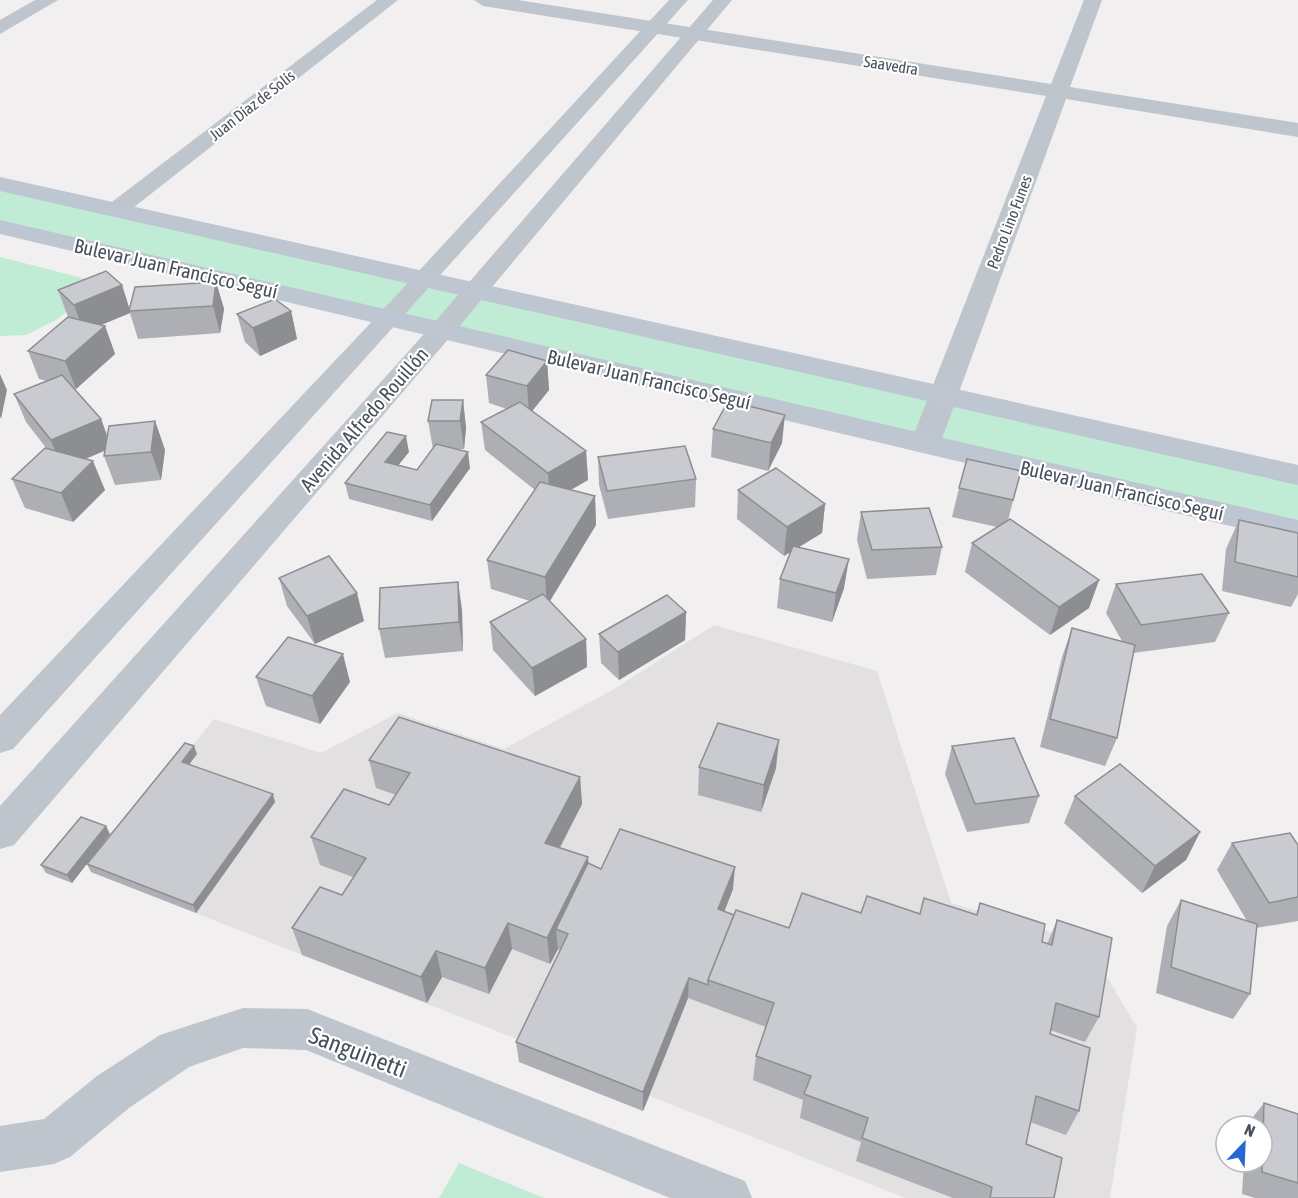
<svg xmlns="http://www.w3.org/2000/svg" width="1298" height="1198" viewBox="0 0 1298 1198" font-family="'Asap Condensed',sans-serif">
	<rect width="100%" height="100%" fill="#f1efef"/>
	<polygon fill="#e2e0e0" points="714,625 877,671 951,903 1087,943 1137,1028 1110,1198 905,1198 650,1096 643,1111 519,1062 527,1043 91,872 214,719 321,753 398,713 504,749 614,689"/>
	<g fill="#c0ebd4">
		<polygon points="0,184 1298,475 1298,531 0,227"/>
		<polygon points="0,257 102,283 56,320 26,335 0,336"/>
		<polygon points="459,1163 544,1198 439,1198"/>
	</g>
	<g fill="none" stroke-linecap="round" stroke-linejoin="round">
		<g fill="#bec5cd" fill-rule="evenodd">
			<polygon points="35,0 58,0 0,34 0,20"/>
			<polygon points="377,0 398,0 124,215 108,215 104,210 108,205"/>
			<polygon points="474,0 518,0 1051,84 1084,0 1102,0 1070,87 1298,123 1298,137 1066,99 940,444 935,451 925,453 915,451 910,444 1046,96 483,6"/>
			<polygon points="243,1008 307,1009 745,1181 752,1198 670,1198 306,1050 243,1048 189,1067 129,1108 70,1157 54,1164 0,1172 0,1126 44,1119 97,1076 160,1035"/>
		</g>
		<g fill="#bec5cd" fill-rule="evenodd">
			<polygon points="669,0 688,0 13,749 0,753 0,715 381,312"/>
			<polygon points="713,0 732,0 451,336 14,845 0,849 0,806 433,324"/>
		</g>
		<g fill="#bec6d1" fill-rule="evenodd">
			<polygon points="0,177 1298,465 1298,485 0,191"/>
			<polygon points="0,220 1298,520 1298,542 0,234"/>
		</g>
	</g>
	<g fill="#adafb4">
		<polygon points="216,282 224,309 220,333 138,339 130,313 101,325 105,326 115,354 76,389 74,388 101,419 108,437 155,421 165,450 161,480 115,485 104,456 105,450 85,459 105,490 73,522 25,508 12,479 47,449 26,422 14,394 47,381 39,379 28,351 68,317 58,290 122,285 130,310"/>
		<polygon points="291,311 297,339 260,356 245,342 237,314"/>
		<polygon points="547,361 549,390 532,411 586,451 588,480 570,490 595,496 596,525 549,601 586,639 587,667 535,696 493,650 490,622 530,601 491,589 487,560 535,490 485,450 481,422 507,409 489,403 486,375"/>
		<polygon points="463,400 466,428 464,449 458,449 470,468 432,521 349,499 345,483 409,452 398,465 417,470 433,449 428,421"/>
		<polygon points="713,429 782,443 768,471 711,457"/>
		<polygon points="598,457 696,479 695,507 608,519 599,485"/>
		<polygon points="1021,471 1008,520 1099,580 1089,608 1050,635 965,572 972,543 997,527 952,517 959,488"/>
		<polygon points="738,490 825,504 822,533 799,547 844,588 832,622 777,608 780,579 790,552 784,556 737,519"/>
		<polygon points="861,512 942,547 936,575 867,579 857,540"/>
		<polygon points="1239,520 1298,533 1298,594 1291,607 1222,591 1226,549"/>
		<polygon points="279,578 364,621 315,644 287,606"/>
		<polygon points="458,582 462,611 463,651 385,658 379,629"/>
		<polygon points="1116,584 1229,613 1215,642 1133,653 1117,738 1105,766 1040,747 1062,657 1072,628 1122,641 1106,613"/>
		<polygon points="686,612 685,640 619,680 601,663 599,634"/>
		<polygon points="256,677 350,682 320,724 266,706"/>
		<polygon points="952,746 1039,796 1029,823 967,832 945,774"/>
		<polygon points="197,754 189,764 275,802 196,913 91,872 87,864"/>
		<polygon points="369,760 580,777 582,804 560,848 588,863 601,869 733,889 724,912 734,915 789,928 861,913 976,915 980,903 1042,942 1047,944 1057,920 1099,1017 1085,1042 1050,1030 1050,1034 1079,1111 1066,1135 1030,1122 1026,1144 1054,1198 953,1198 856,1161 861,1142 800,1118 803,1100 753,1080 756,1056 766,1027 688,998 643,1111 519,1062 516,1042 560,951 558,949 550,964 512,949 489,994 442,977 427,1003 302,955 292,928 342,895 353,877 320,865 311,837 389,805 396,795 376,788"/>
		<polygon points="699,767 776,768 761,812 698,795"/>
		<polygon points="1075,796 1200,832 1186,860 1142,893 1064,823"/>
		<polygon points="110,834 72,883 46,873 41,865"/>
		<polygon points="1232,843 1298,845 1298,921 1256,928 1250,994 1233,1019 1156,993 1167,926 1181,900 1247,921 1217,870"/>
		<polygon points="1264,1103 1298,1114 1298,1198 1255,1198 1242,1194 1244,1162 1262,1162 1262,1126 1246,1126"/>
	</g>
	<g fill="#8d8e92">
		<polygon points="216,282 224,309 220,333 213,306"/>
		<polygon points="122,285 130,311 129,311 130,313 84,332 74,305"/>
		<polygon points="291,311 297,339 260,356 253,328"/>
		<polygon points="105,326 115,354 76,389 65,361"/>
		<polygon points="547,361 549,390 529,415 527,386"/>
		<polygon points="0,374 7,390 1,419 0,416"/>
		<polygon points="463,400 466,428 464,449 460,421"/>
		<polygon points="785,415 782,443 768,471 771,443"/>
		<polygon points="101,419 111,448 62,469 51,440"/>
		<polygon points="155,421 165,450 161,480 151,452"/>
		<polygon points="406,436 409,452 388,478 385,462"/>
		<polygon points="586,451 588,480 550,502 548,473"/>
		<polygon points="468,452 470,468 432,521 430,505"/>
		<polygon points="93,461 105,490 73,522 61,493"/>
		<polygon points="595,496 596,525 547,606 545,577"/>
		<polygon points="825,504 822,533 784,556 787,527"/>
		<polygon points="849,559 844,588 832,622 836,593"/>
		<polygon points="1099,580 1089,608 1050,635 1059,607"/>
		<polygon points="458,582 462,611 463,651 459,622"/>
		<polygon points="357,593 364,621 315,644 307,616"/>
		<polygon points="686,612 685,640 619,680 618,652"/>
		<polygon points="586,639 587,667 535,696 532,668"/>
		<polygon points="343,654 350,682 320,724 312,696"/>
		<polygon points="779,740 776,768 761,812 764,785"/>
		<polygon points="194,746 197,754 185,770 182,762"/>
		<polygon points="580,777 582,804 548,870 545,843"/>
		<polygon points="273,794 275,802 196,913 193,905"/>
		<polygon points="106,826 110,834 72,883 67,875"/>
		<polygon points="1200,832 1186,860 1142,893 1155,866"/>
		<polygon points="588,857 590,884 556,929 558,949 550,964 547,938"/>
		<polygon points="735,867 733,889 717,930 718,909"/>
		<polygon points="508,923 512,949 489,994 485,968"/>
		<polygon points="436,951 442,977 427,1003 421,977"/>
		<polygon points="689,978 688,998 643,1111 643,1092"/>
	</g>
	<g fill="#c9cbd1" stroke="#8d8e92" stroke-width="1.5">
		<polygon points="106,271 122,285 74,305 58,290"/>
		<polygon points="216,282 213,306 129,311 135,287"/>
		<polygon points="275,299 291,311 253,328 237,314"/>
		<polygon points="68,317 105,326 65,361 28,351"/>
		<polygon points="508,350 547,361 527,386 486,375"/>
		<polygon points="62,375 101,419 51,440 14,394"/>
		<polygon points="432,400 463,400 460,421 428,421"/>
		<polygon points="728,401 785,415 771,443 713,429"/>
		<polygon points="520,402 586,451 548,473 481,422"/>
		<polygon points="155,421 151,452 104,456 109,426"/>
		<polygon points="387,432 406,436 385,462 417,470 436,444 468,452 430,505 345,483"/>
		<polygon points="685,446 696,479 607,491 598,457"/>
		<polygon points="45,448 93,461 61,493 12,479"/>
		<polygon points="967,459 1021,471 1013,500 959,488"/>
		<polygon points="776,468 825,504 787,527 738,490"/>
		<polygon points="540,482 595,496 545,577 487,560"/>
		<polygon points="929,508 942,547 872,550 861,512"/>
		<polygon points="1010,519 1099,580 1059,607 972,543"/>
		<polygon points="1239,520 1298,533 1298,577 1235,562"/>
		<polygon points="793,546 849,559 836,593 780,579"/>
		<polygon points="329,556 357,593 307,616 279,578"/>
		<polygon points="1202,574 1229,613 1141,625 1116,584"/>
		<polygon points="458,582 459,622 379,629 380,588"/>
		<polygon points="543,594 586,639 532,668 490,622"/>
		<polygon points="667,595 686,612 618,652 599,634"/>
		<polygon points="1072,628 1135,645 1117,738 1050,719"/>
		<polygon points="288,637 343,654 312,696 256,677"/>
		<polygon points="399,717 580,777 545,843 588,857 547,938 508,923 485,968 436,951 421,977 292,928 320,887 342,895 366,858 311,837 344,789 389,805 410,773 369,760"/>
		<polygon points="718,723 779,740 764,785 699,767"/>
		<polygon points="1014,738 1039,796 975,804 952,746"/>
		<polygon points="185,743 194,746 182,762 273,794 193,905 87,864"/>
		<polygon points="1120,764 1200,832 1155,866 1075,796"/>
		<polygon points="81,817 106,826 67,875 41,865"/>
		<polygon points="620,829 735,867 718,909 734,915 708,980 708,985 689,978 643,1092 516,1042 568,934 556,929 588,863 601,869"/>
		<polygon points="1290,833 1298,845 1298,897 1269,903 1232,843"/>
		<polygon points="802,893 861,913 867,896 920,914 924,898 977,915 980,903 1045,924 1042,942 1052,945 1057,920 1112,938 1099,1017 1056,1003 1050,1034 1090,1048 1079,1111 1036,1096 1026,1144 1062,1158 1054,1198 990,1198 992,1187 862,1138 868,1118 804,1094 811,1076 756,1056 774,1003 708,980 736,910 789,928"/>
		<polygon points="1181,900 1257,924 1250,994 1171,967"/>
		<polygon points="1264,1103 1298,1114 1298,1183 1262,1172"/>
	</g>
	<g text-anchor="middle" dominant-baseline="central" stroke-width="4.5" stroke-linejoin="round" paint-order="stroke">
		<g font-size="16" fill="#48515b" stroke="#fff">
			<text transform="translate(891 65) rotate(9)">Saavedra</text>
			<text transform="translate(252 105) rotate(-38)">Juan Díaz de Solís</text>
			<text transform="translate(1009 222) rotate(-69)">Pedro Lino Funes</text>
		</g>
		<g font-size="20" fill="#48515b" stroke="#fff">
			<text transform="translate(176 268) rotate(13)">Bulevar Juan Francisco Seguí</text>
			<text transform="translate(649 379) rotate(13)">Bulevar Juan Francisco Seguí</text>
			<text transform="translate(364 419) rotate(-49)">Avenida Alfredo Rouillón</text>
			<text transform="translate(1122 490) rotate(13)">Bulevar Juan Francisco Seguí</text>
		</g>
		<g font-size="24" fill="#48515b" stroke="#fff">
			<text transform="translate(358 1052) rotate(21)">Sanguinetti</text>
		</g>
	</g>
	<g transform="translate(1244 1144) rotate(23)"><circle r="28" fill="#ffffff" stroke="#b6b9bd" stroke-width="1.5"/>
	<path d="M0-4.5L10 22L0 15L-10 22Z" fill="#2767d3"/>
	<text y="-9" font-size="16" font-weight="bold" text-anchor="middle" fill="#48515b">N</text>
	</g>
</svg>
